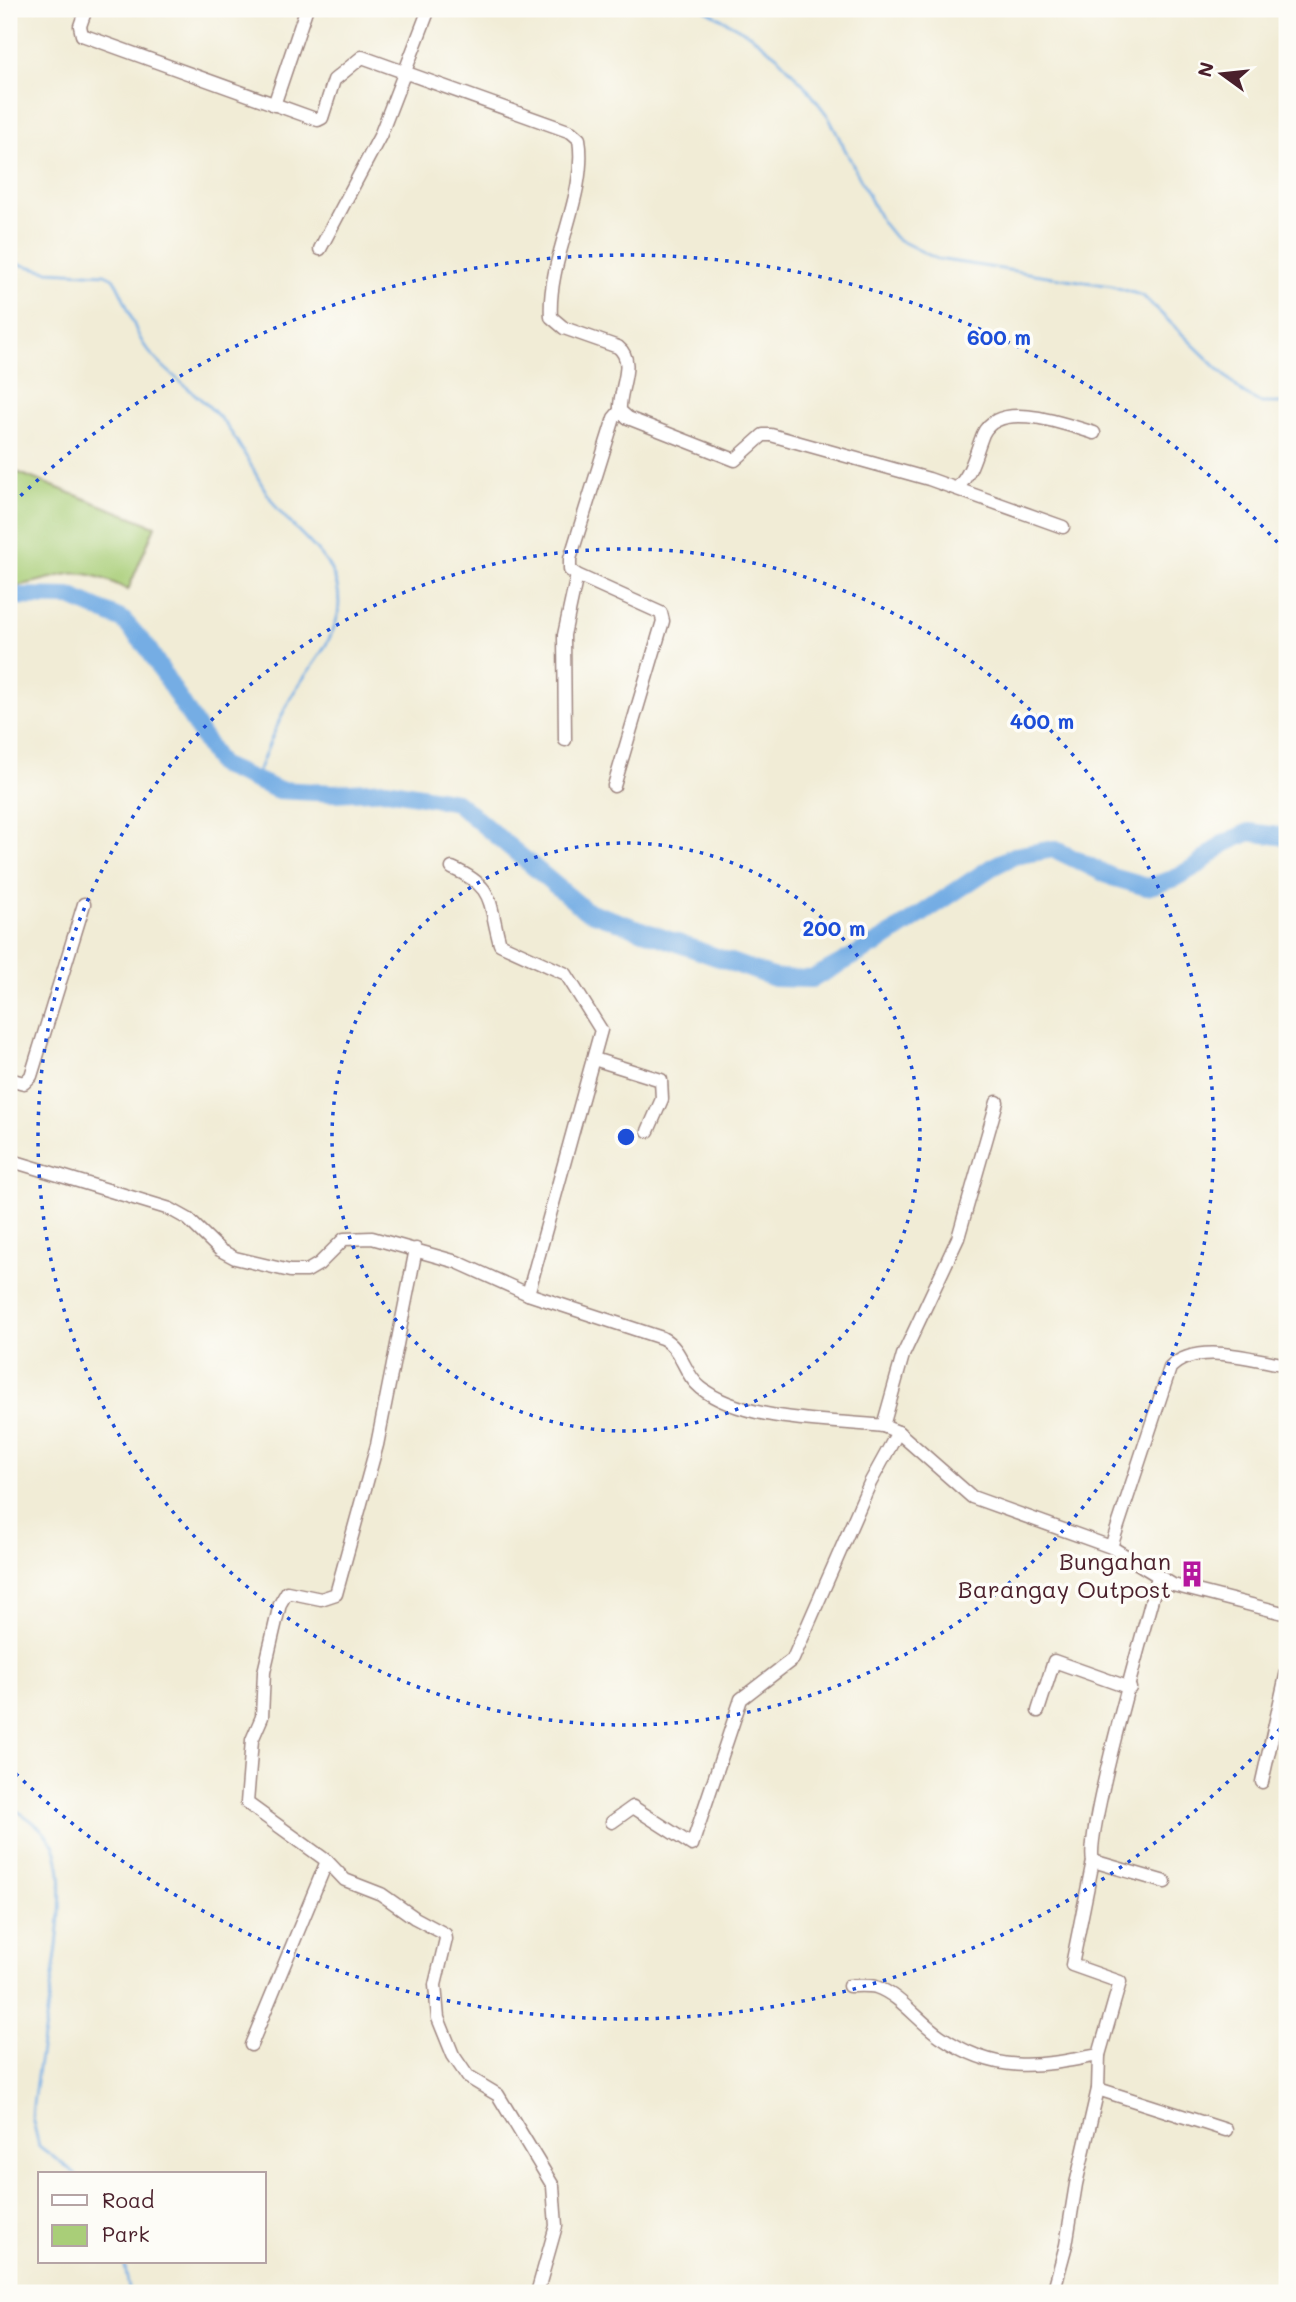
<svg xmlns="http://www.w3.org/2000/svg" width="1296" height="2302" viewBox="0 0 1296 2302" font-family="Mali,sans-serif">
	<rect width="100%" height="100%" fill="#fdfcf7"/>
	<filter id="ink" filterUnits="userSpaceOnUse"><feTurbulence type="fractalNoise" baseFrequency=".0143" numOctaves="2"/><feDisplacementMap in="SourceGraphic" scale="14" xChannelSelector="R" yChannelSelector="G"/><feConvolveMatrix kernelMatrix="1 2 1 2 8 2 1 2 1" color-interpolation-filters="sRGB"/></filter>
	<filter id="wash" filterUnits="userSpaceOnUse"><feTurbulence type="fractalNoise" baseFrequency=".00686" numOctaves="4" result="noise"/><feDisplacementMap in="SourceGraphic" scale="28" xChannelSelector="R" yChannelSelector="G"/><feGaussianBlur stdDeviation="1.57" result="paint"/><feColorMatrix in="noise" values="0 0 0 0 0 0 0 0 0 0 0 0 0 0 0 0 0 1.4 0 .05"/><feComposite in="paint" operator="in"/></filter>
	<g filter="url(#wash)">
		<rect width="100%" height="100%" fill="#f1ecd6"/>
		<path fill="#a9ce78" stroke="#7a7652" stroke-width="2" d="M9 469 155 526 128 590C70 559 65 580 9 587Z"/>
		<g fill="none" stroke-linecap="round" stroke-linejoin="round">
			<g stroke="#75ade4" stroke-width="2.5">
				<polyline points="704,9 749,34 777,56 805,86 828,116 882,222 895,238 937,259 1112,286 1143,296 1243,393 1261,403 1287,403"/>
				<path d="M9 262 48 271 105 274 113 278C130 302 131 332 151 354 172 378 200 395 221 419 244 446 256 480 277 508 304 542 346 563 338 614 332 644 310 667 294 692 278 719 267 750 255 779"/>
				<path d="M9 1806C26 1816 43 1827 53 1845 78 1894 35 2055 32 2117L39 2146 76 2174"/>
				<polyline points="124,2262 130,2293"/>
			</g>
			<polyline stroke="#75ade4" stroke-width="18" points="9,596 71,597 123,620 147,647 220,765 278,790 334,793 387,790 456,802 585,910 775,978 812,979 881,941 992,867 1014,856 1054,849 1112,877 1147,887 1173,879 1198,865 1223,844 1249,832 1287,837"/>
		</g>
	</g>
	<g filter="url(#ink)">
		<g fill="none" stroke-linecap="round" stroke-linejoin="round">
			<g stroke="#9e8680" stroke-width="15">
				<g id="minor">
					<path d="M86 9 80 26 82 35 318 120 322 118 334 80 362 57 571 132 579 139C588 196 547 258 551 317L564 328 618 347C637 362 618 390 620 411L628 418 735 460 763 435H771L929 479 1063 527"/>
					<polyline points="274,105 306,10"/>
					<polyline points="320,249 380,136 429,9"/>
					<path d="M957 488C972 473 975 454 983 434 999 399 1065 424 1094 433"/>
					<polyline points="565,740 564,635 577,575"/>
					<polyline points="614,786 663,621 661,613 577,575 570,570 570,559 614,418 620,411"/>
					<path d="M452 868C496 887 488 902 500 944L566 974 601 1030 528 1294"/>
					<polyline points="594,1059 661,1080 662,1099 648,1131"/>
					<polyline points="9,1079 24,1083 31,1076 84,904"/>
					<path d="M9 1160 170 1209 188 1219 220 1250 235 1258 290 1271H307L319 1264 344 1239 372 1238 457 1262 528 1294 662 1338C683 1349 683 1374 701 1388 743 1422 831 1420 883 1426L898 1432 972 1497 1111 1547 1173 1585 1287 1614"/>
					<polyline points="416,1249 377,1445 336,1594 321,1599 287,1592 280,1604 264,1672 262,1717 252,1740 247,1803 327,1861 345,1880 381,1894 415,1918 445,1934 446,1939 435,1985 438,2018 453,2055 468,2077 498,2095 553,2186 556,2226 537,2293"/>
					<polyline points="883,1426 903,1355 958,1238 997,1102"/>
					<path d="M1111 1547 1170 1368C1196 1340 1254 1360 1287 1365"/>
					<polyline points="1038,1711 1054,1661 1130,1688"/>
					<polyline points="1262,1782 1287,1671"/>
					<polyline points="612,1822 633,1807 692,1845 741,1699 793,1659 870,1483 898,1432"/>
					<polyline points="1093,1861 1165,1882"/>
					<path d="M849 1986C857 1986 868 1985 876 1987 900 1995 919 2022 940 2036 997 2075 1036 2067 1099 2055"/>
					<polyline points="251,2045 327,1861"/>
					<polyline points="1098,2089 1226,2130"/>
					<path d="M1053 2293 1066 2245 1076 2184 1098 2089 1099 2055 1120 1982 1072 1965 1093 1861C1084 1835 1147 1619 1158 1577"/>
				</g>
			</g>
			<use href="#minor" stroke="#fff" stroke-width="12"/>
		</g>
	</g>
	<g fill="none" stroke="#1d4ed8" stroke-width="3.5" stroke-dasharray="3.5 7">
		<circle cx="626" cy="1137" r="294"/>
		<circle cx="626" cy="1137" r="588"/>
		<path d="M1287 1721A882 882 0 0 1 13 1771M13 503A882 882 0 0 1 1287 553"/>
	</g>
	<defs>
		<g id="building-bare" transform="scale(2.1)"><path d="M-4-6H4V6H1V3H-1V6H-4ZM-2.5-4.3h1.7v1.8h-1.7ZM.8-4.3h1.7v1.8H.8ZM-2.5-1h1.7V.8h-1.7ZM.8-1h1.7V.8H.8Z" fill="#b5179e" stroke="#fdfcf7" stroke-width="2.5" paint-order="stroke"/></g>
	</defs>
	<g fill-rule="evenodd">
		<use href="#building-bare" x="1192" y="1574"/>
	</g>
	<g text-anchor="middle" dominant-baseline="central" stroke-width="7" stroke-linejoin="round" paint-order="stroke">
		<g font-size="24" fill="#4a1f2b" stroke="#fdfcf7" text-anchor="end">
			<text x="1171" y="1560">Bungahan<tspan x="1171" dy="28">Barangay Outpost</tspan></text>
		</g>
	</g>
	<circle cx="626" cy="1137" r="10" fill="#1d4ed8" stroke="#fdfcf7" stroke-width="3.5"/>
	<g font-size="21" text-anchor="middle" font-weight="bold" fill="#1d4ed8" stroke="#fdfcf7" stroke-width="7" stroke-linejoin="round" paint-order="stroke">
		<text x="999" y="345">600 m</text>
		<text x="1042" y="729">400 m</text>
		<text x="834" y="936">200 m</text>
	</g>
	<rect width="1296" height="2302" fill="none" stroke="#fdfcf7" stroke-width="35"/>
	<rect x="38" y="2172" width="228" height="91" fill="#fdfcf7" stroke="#b5a4a5" stroke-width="2"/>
	<rect x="52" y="2195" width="35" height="10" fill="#ffffff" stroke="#b5a4a5" stroke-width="2"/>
	<text x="102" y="2208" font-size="21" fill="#4a1f2b">Road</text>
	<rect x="52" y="2225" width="35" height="21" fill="#a9ce78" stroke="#b5a4a5" stroke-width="2"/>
	<text x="102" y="2242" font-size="21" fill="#4a1f2b">Park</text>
	<g transform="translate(1222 74) rotate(285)" stroke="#fdfcf7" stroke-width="5" paint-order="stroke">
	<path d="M0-5L12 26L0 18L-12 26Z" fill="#4a1f2b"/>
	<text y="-10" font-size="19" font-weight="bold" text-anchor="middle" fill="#4a1f2b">N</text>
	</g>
</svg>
